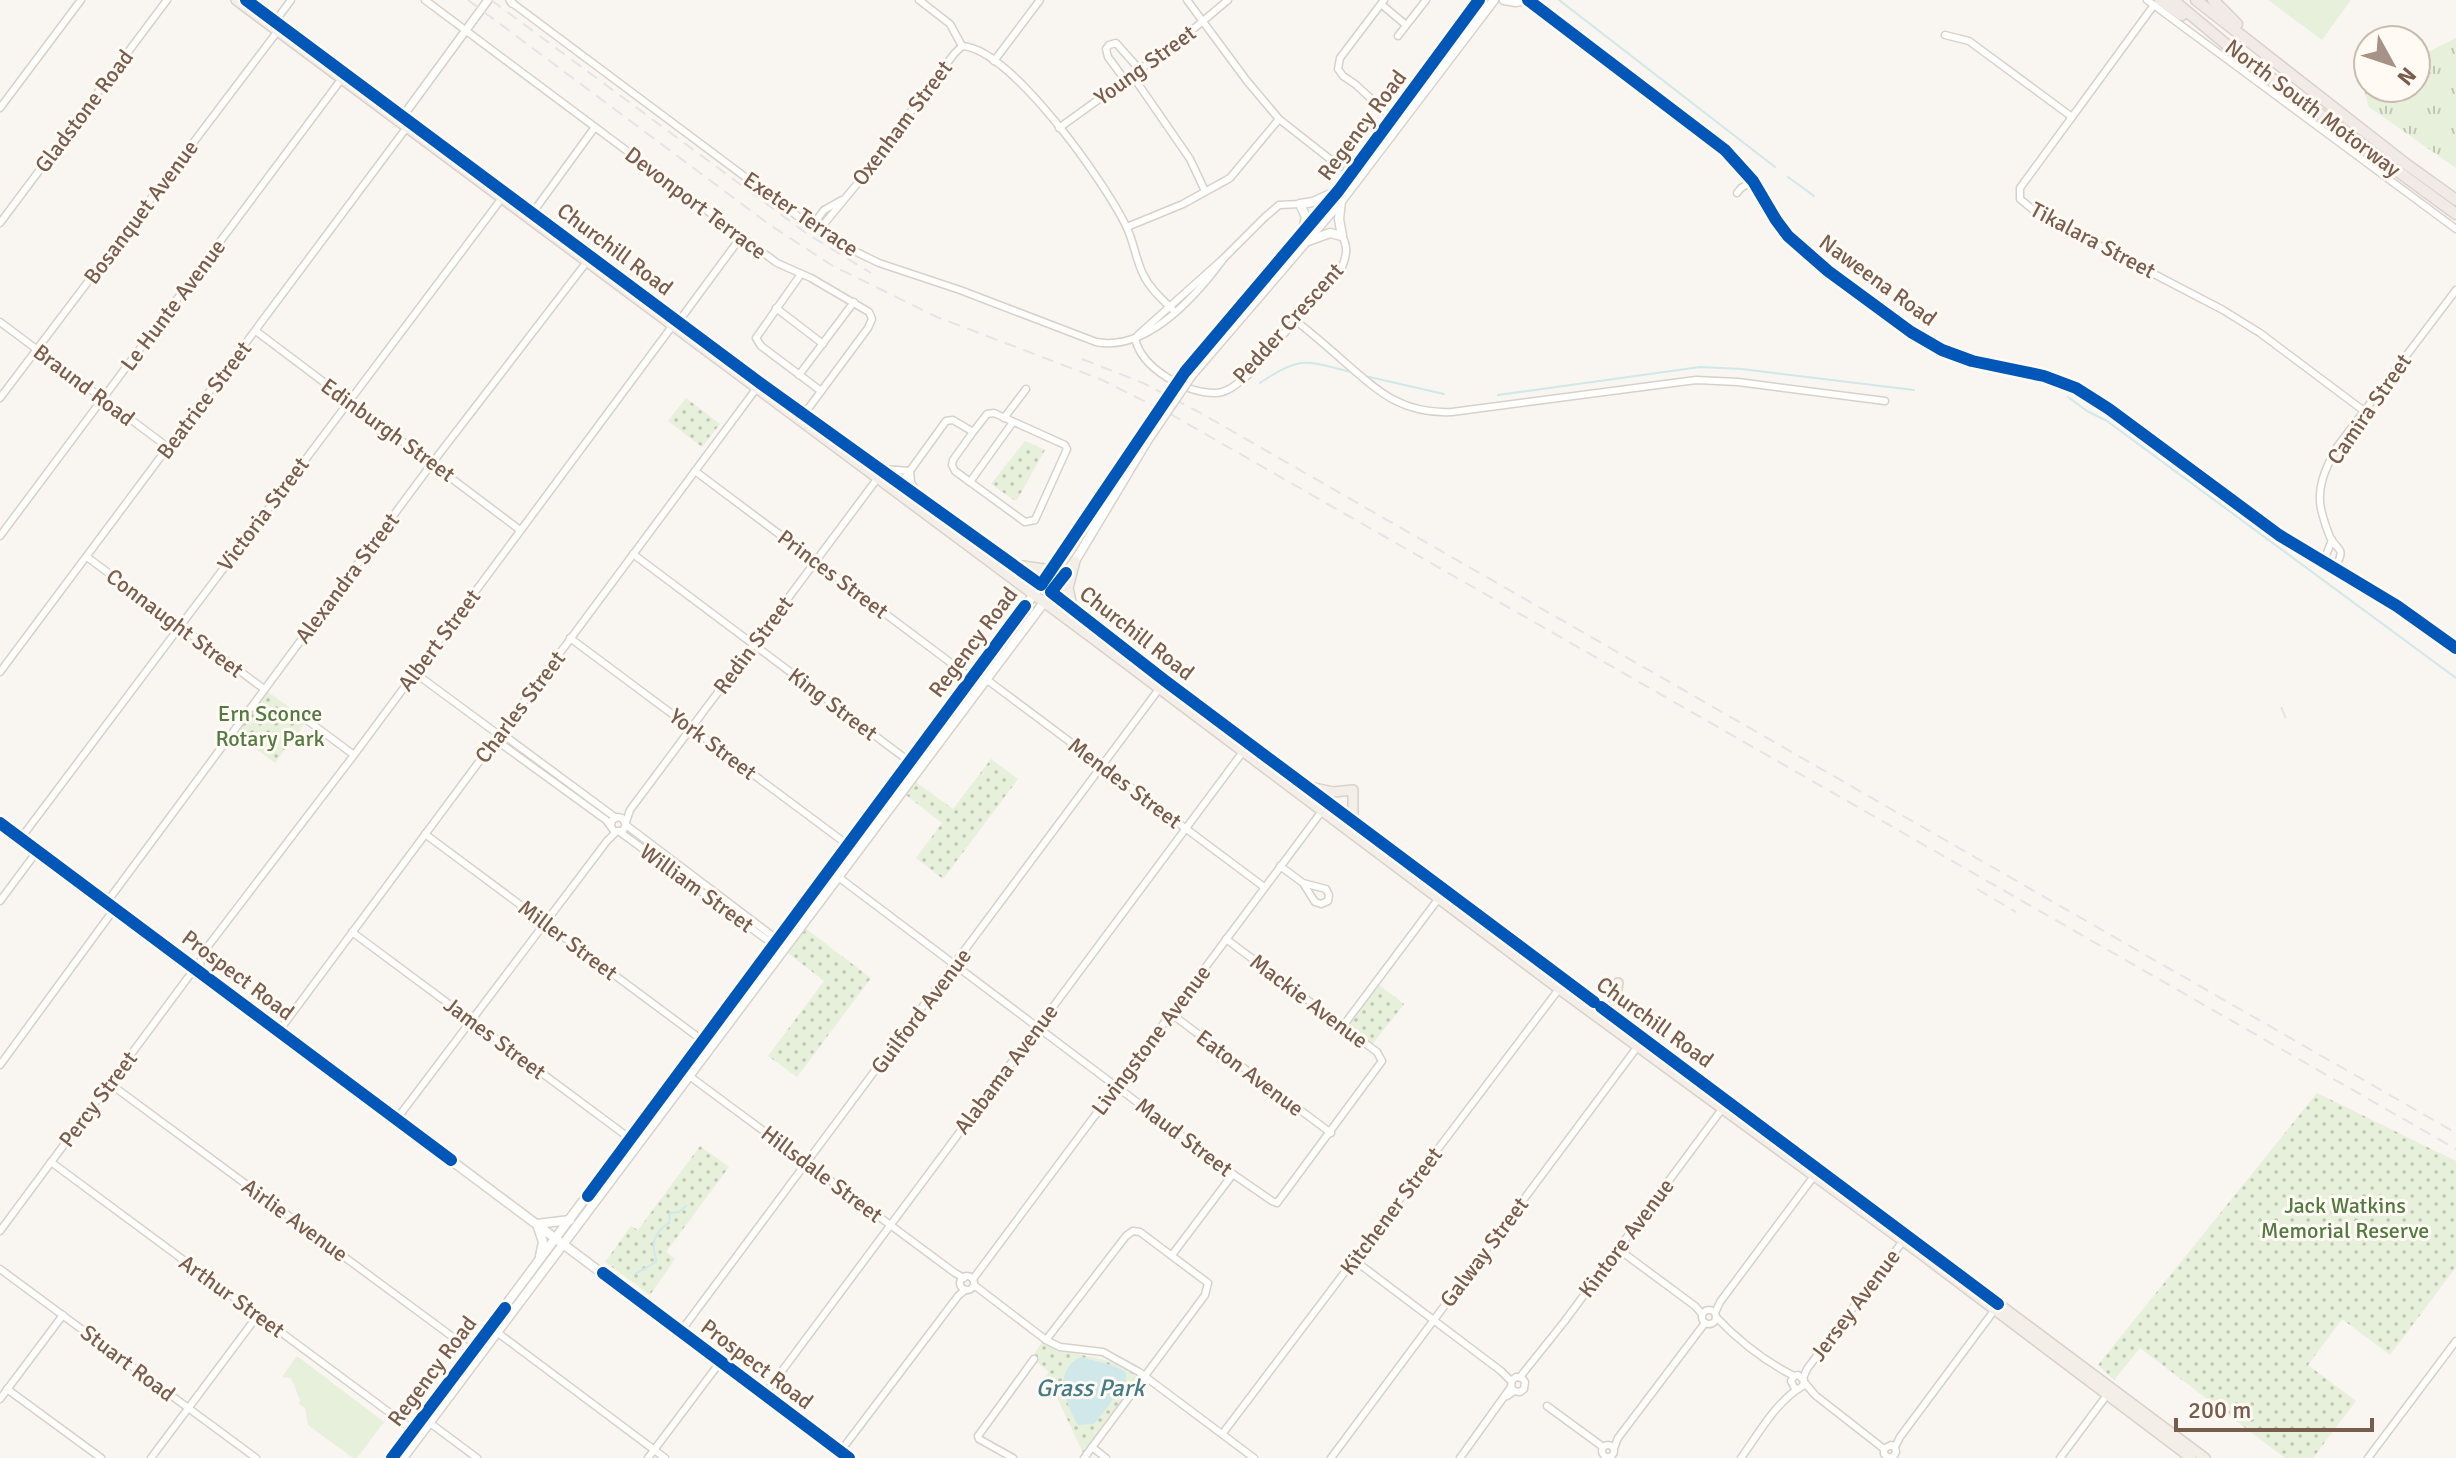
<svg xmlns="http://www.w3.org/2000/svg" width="2456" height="1458" viewBox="0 0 2456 1458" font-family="Signika,sans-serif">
	<defs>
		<pattern id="grass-tufts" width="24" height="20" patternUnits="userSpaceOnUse" patternTransform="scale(2)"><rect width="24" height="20" fill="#e7f0db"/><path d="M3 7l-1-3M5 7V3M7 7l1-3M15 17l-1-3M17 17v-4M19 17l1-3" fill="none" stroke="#c0c6b4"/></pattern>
		<pattern id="park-dots" width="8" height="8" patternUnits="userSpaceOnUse" patternTransform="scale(2)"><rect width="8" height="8" fill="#e7f0db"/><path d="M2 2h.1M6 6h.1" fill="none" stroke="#c0c6b4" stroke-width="1.8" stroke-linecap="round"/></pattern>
	</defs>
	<rect width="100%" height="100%" fill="#f9f5f0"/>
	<polygon fill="url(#grass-tufts)" points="2456,38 2456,168 2369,107 2364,91 2368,86 2416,88 2416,58"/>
	<g fill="url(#park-dots)">
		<polygon points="686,398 720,424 702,447 668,421"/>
		<polygon points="1025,441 1045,450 1017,500 1014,500 991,484"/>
		<polygon points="264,689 307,720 275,763 233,731"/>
		<polygon points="991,759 1018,779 943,879 916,858 942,823 906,795 916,782 953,809"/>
		<polygon points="806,929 871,978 797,1077 768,1056 824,981 788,953"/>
		<polygon points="1378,984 1404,1004 1371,1046 1345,1026"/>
		<polygon points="2317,1093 2456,1161 2456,1267 2390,1355 2342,1319 2308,1365 2356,1401 2313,1458 2285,1458 2140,1348 2114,1380 2098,1365"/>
		<polygon points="700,1146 729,1167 666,1252 675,1259 650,1295 605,1262 631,1226 638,1230"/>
		<path d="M1043 1341C1071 1360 1112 1352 1137 1377V1381L1083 1453 1056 1395 1040 1384 1049 1372 1037 1362 1039 1358 1034 1354Z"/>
	</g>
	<g fill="#e7f0db">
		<polygon points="2268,0 2351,0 2322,40"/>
		<path d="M297 1356 384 1422 357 1458H353L308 1425 305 1408 299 1404 300 1400C296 1392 295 1384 290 1378L282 1377Z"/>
	</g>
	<path fill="#d0e8ea" d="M1080 1357 1112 1365 1126 1372V1383L1094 1424 1078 1425C1066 1402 1051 1374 1080 1357Z"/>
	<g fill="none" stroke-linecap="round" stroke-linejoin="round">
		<g stroke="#d0e8ea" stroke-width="2">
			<polyline points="1559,0 1775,167"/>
			<polyline points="1788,177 1814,196"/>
			<polyline points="1365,376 1444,394"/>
			<path d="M1260 383C1300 355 1306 361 1351 372"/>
			<polyline points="1498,395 1700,367 1742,369 1914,390"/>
			<polyline points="2068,397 2087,411 2107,421 2456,678"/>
			<path d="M635 1274 656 1262C657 1258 654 1254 654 1250 652 1238 660 1228 669 1223L670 1213 679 1212 686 1206"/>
		</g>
		<g stroke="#d7d1cb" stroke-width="9">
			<g id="minor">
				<polyline points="425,0 777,263 811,278 869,312 872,319 868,328 802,417"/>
				<polyline points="919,0 950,24 962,46"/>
				<polyline points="1187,0 1247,81 1279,119 1340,167"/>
				<polyline points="1384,0 1340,58 1338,69 1343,76 1355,84 1392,118"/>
				<polyline points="2147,0 2456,229"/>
				<path d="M511 2 800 218 838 243 879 263 960 290 1096 342C1148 352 1196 296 1224 258"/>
				<polyline points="1381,4 1406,25"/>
				<polyline points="2154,5 2020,188 2020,199 2037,213 2223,310 2260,333 2364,411"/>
				<polyline points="274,23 291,0"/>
				<polyline points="1945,35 1969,41 2072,117"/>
				<polyline points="1398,36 1426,0"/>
				<path d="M962 46C1011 48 1107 185 1127 228 1134 243 1136 260 1143 274 1150 289 1163 300 1174 311"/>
				<polyline points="994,61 1040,0"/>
				<polyline points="1132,75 1190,159 1205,191"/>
				<polyline points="1125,80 1108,57 1106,49 1109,45 1116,43 1140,70"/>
				<polyline points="0,108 81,0"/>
				<polyline points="1059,128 1178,42 1228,0"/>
				<polyline points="1737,193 1741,188 1753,181"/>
				<polyline points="531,215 595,127"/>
				<polyline points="0,223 167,0"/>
				<polyline points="812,226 824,210 842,200"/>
				<polyline points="1127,227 1183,204 1230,178 1279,119"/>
				<polyline points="819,230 857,184 954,54 962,46"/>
				<polyline points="801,274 756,338 761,346 821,391"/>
				<polyline points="776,308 823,344"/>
				<polyline points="679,321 741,237"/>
				<path d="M1296 321C1314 335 1331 350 1348 365 1382 395 1405 414 1452 412L1696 380 1738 382 1885 401"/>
				<polyline points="0,322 169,448"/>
				<polyline points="256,331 520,530"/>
				<polyline points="1138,335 1224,258 1264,218 1279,205 1300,204"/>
				<path d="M1135 338C1141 368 1185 393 1215 393 1228 393 1238 383 1248 375L1342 267C1347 255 1348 247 1342 236"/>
				<polyline points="799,375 854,302"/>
				<polyline points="0,398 280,28"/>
				<polyline points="1004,418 1026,389"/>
				<polyline points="883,469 910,471 911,482 917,494"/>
				<polyline points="695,471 971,678"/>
				<polyline points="970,482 1013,422"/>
				<polyline points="899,486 946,421 953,420 973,432 987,414 994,413 1065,445 1067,449 1035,520 1025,522 955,471 952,465 953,460 973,432"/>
				<polyline points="0,536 343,77"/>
				<polyline points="633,554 918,768"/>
				<polyline points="87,557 264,689"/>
				<polyline points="2323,563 2332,540"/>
				<path d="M2335 569C2346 545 2339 554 2330 537 2327 530 2324 521 2322 513 2315 489 2326 467 2337 447L2456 290"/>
				<polyline points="570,638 856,851"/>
				<polyline points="0,672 407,127"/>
				<polyline points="415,673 499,735 505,736 616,818"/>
				<polyline points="986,679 1264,887"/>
				<polyline points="296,712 354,755"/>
				<polyline points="499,735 500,743 606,820 614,831 623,831 626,824 622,818 618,817 612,820 611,826"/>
				<polyline points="626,822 630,810 877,479"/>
				<polyline points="626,825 778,940"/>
				<polyline points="620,832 774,945"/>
				<polyline points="425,834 710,1046"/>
				<polyline points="21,838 502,198"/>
				<polyline points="1280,866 1303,883 1315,902 1321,904 1328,901 1329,895 1326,889 1303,883"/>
				<polyline points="829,870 1227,1170 1272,1201 1277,1203 1382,1061 1377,1052 1226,939"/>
				<polyline points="0,901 38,850"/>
				<polyline points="107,902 433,462 589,259"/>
				<polyline points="352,932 632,1140"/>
				<polyline points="199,971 202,954 354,755 673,325"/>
				<polyline points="1170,1013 1331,1133"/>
				<polyline points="1343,1026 1439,898"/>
				<polyline points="279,1031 759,385"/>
				<polyline points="0,1065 115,908"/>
				<polyline points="688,1075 955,1273 964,1278"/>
				<polyline points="109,1083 473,1352"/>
				<polyline points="396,1120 607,841 616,832"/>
				<polyline points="51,1162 413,1430"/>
				<polyline points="0,1231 195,968"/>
				<polyline points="1618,1249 1695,1306 1702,1314"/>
				<polyline points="1172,1255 1233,1174"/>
				<polyline points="1354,1260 1501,1371 1511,1381"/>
				<polyline points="0,1269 256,1458"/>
				<circle cx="967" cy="1283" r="7"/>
				<polyline points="973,1279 1322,811"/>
				<polyline points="974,1285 1046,1340 1060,1347 1103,1352 1139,1372 1254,1458"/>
				<circle cx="1709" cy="1317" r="7"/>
				<polyline points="1715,1313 1720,1302 1814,1176"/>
				<path d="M1716 1317C1738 1340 1766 1362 1794 1376"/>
				<polyline points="681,1331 1159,689"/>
				<polyline points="498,1333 665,1458"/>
				<polyline points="1046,1340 1126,1236 1133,1231 1140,1232 1208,1283 1205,1295 1084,1458"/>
				<polyline points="1520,1377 1564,1322 1722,1109"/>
				<polyline points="1803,1378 1807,1369 1903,1241"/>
				<polyline points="1804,1382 1815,1395 1884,1449"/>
				<polyline points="7,1389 101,1458"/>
				<polyline points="764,1395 1245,749"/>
				<polyline points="1507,1396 1514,1391 1520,1392 1524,1389 1525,1382 1522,1378 1516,1377 1512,1380 1511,1387 1514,1391"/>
				<polyline points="0,1399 63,1315"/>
				<polyline points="1547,1406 1603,1447"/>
				<polyline points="430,1423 477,1458"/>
				<polyline points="1223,1433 1559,989"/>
				<circle cx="1608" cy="1451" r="6"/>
				<polyline points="1092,1447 1106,1458"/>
				<polyline points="1895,1447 1900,1437 1996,1308"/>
				<polyline points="1614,1448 1618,1438 1705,1323"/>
				<polyline points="840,1452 958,1296 965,1290"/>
				<polyline points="151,1458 258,1315"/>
				<polyline points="648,1458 721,1361"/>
				<polyline points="1013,1458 979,1439 978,1436 1034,1359"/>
				<polyline points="1331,1458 1638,1046"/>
				<polyline points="1460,1458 1511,1387"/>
				<path d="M1741 1458C1759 1433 1777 1400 1803 1386L1804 1380 1798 1375 1794 1376 1791 1381 1795 1389"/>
				<polyline points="1887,1458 1893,1457 1896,1452 1895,1447 1891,1445 1884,1449 1884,1454 1888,1457"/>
				<polyline points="2060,1458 2107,1395"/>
				<polyline points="2368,1458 2456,1341"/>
			</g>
		</g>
		<g stroke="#d7d1cb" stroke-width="10">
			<g id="tertiary">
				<polyline points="510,0 512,3"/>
				<polyline points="1528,0 1725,150 1753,181 1776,220 1788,236 1828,271 1911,332 1942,350 1972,361 2044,376 2076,388 2109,409 2279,535 2397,606 2456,648"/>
				<polyline points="403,116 488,0"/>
			</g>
		</g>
		<g stroke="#d9d2cb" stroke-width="11">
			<g id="secondary">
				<polyline points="1504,0 1516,2 1525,0"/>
				<polyline points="1302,235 1306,217 1300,204 1313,202 1335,192"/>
				<polyline points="1308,241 1330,233 1342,236 1339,219 1341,201"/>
				<polyline points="1185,372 1339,190 1479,0"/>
				<polyline points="1191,376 1342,200 1494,0"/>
				<polyline points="0,823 849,1458"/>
				<polyline points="537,1224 570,1220"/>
				<polyline points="538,1227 543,1242 540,1256"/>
				<polyline points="392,1458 1046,578 1141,437"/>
				<polyline points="403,1458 1075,561 1147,441"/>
			</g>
		</g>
		<g stroke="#dad1cc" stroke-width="12">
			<g id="primary">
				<polyline points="236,0 1096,641 1559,989 1921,1254 2191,1458"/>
				<polyline points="246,0 760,383 1072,606 1222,724 2205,1458"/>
				<polyline points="1019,568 1023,566 1051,570"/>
				<polyline points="1072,606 1068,588 1075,561"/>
				<polyline points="1310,787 1333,792 1353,790 1353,821"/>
				<polyline points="1617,1019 1613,1011 1618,983"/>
			</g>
		</g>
		<g stroke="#dad1cc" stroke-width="13">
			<g id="motorway">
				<polyline points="2160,0 2182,15"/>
				<polyline points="2173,0 2233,50 2456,214"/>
				<polyline points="2196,0 2406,164 2456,200"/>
				<polyline points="2213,0 2237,24"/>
			</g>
		</g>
		<use href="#minor" stroke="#fefefd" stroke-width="6"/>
		<use href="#tertiary" stroke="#fefefd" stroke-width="7"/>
		<use href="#secondary" stroke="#fefefd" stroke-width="8"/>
		<use href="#primary" stroke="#f3eee8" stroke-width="9"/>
		<use href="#motorway" stroke="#f2eae7" stroke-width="10"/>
		<g stroke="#e6e3e7" stroke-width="2" stroke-dasharray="12 8" stroke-linecap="butt">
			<polyline points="468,0 770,225 833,266 937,317 1100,379 1172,415 2456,1149"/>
			<polyline points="491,0 806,233 871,273"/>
			<polyline points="1082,359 1143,383 1197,411 2456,1133"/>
			<polyline points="2281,707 2288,723"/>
			<polyline points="1977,889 2016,912"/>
		</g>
		<g stroke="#d9d2cb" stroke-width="11" stroke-linecap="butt">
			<g id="secondary-bridge">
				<polyline points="1141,437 1185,372"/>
				<polyline points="1147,441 1191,376"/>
			</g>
		</g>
		<use href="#secondary-bridge" stroke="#fefefd" stroke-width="8"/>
		<g stroke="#fffaf3" stroke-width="17">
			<g id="cycleway">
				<polyline points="246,0 760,383 1041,585 1185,372 1339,190 1479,0"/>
				<polyline points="1528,0 1725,150 1753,181 1776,220 1788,236 1828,271 1911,332 1942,350 1972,361 2044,376 2076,388 2109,409 2279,535 2397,606 2456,648"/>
				<polyline points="1066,573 1051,592 1164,680 1594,1002"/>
				<polyline points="0,823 451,1160"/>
				<polyline points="1601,1007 1998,1304"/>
				<polyline points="588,1196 1025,606"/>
				<polyline points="603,1273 849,1458"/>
				<polyline points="392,1458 505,1308"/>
			</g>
		</g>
		<use href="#cycleway" stroke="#0057b8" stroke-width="12"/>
	</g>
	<g text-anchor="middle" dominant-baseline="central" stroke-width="6" stroke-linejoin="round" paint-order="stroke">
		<g font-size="22" fill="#7a5c4d" stroke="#fffaf3">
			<text transform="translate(1145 65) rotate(-36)">Young Street</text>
			<text transform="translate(2313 108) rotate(37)">North South Motorway</text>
			<text transform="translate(84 111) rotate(-53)">Gladstone Road</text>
			<text transform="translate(902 123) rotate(-53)">Oxenham Street</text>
			<text transform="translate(1362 125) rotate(-53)">Regency Road</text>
			<text transform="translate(696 203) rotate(37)">Devonport Terrace</text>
			<text transform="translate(141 212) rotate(-53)">Bosanquet Avenue</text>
			<text transform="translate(801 214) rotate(34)">Exeter Terrace</text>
			<text transform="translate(2093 240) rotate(28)">Tikalara Street</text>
			<text transform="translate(615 249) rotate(37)">Churchill Road</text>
			<text transform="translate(1878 280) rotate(36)">Naweena Road</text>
			<text transform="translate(173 305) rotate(-53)">Le Hunte Avenue</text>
			<text transform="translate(1288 323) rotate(-48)">Pedder Crescent</text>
			<text transform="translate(84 385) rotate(37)">Braund Road</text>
			<text transform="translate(204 400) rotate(-53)">Beatrice Street</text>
			<text transform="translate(2369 409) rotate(-55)">Camira Street</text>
			<text transform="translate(388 430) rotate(36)">Edinburgh Street</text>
			<text transform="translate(263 514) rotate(-53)">Victoria Street</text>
			<text transform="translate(833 574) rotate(37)">Princes Street</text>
			<text transform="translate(347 578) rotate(-53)">Alexandra Street</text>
			<text transform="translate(175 623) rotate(37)">Connaught Street</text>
			<text transform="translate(1137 633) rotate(38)">Churchill Road</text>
			<text transform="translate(439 640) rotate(-53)">Albert Street</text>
			<text transform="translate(973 642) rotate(-53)">Regency Road</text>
			<text transform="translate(753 645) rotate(-53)">Redin Street</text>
			<text transform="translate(833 704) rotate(37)">King Street</text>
			<text transform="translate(520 707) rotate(-53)">Charles Street</text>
			<text transform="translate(713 744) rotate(37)">York Street</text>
			<text transform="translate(1125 783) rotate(37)">Mendes Street</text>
			<text transform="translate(697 888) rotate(36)">William Street</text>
			<text transform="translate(568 940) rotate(37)">Miller Street</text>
			<text transform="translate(238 975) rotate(37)">Prospect Road</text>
			<text transform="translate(1309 1001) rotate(37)">Mackie Avenue</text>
			<text transform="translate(921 1011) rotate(-53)">Guilford Avenue</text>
			<text transform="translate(1655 1022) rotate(36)">Churchill Road</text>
			<text transform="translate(495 1038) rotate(37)">James Street</text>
			<text transform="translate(1151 1040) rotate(-53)">Livingstone Avenue</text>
			<text transform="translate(1006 1069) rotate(-53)">Alabama Avenue</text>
			<text transform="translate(1250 1073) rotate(37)">Eaton Avenue</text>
			<text transform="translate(98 1099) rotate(-53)">Percy Street</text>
			<text transform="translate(1184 1137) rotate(37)">Maud Street</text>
			<text transform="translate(822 1174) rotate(37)">Hillsdale Street</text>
			<text transform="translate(1391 1211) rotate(-53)">Kitchener Street</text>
			<text transform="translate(295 1220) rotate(36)">Airlie Avenue</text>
			<text transform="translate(1626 1238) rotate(-53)">Kintore Avenue</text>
			<text transform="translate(1484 1252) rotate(-53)">Galway Street</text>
			<text transform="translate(232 1296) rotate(36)">Arthur Street</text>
			<text transform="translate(1855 1305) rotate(-53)">Jersey Avenue</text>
			<text transform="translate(128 1363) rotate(37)">Stuart Road</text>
			<text transform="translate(757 1364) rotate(37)">Prospect Road</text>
			<text transform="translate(432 1371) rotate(-53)">Regency Road</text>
		</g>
		<g font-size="22" fill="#537a41" stroke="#fffaf3">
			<text x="270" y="713">Ern Sconce<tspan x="270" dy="25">Rotary Park</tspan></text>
			<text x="2345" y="1205">Jack Watkins<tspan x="2345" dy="25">Memorial Reserve</tspan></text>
		</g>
		<g font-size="24" font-style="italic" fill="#437c86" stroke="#fffaf3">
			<text x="1090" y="1388">Grass Park</text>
		</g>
	</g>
	<g transform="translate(2392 64) rotate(130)"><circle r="38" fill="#fffaf3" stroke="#cabbb1" stroke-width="2"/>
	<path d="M0-6L14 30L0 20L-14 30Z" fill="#a69286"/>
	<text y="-12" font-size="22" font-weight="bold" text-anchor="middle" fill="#7a5c4d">N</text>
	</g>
	<path d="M2176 1418v12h196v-12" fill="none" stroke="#7a5c4d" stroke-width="4"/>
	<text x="2188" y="1418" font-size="24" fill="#7a5c4d" stroke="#fffaf3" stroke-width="6" paint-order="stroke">200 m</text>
</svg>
